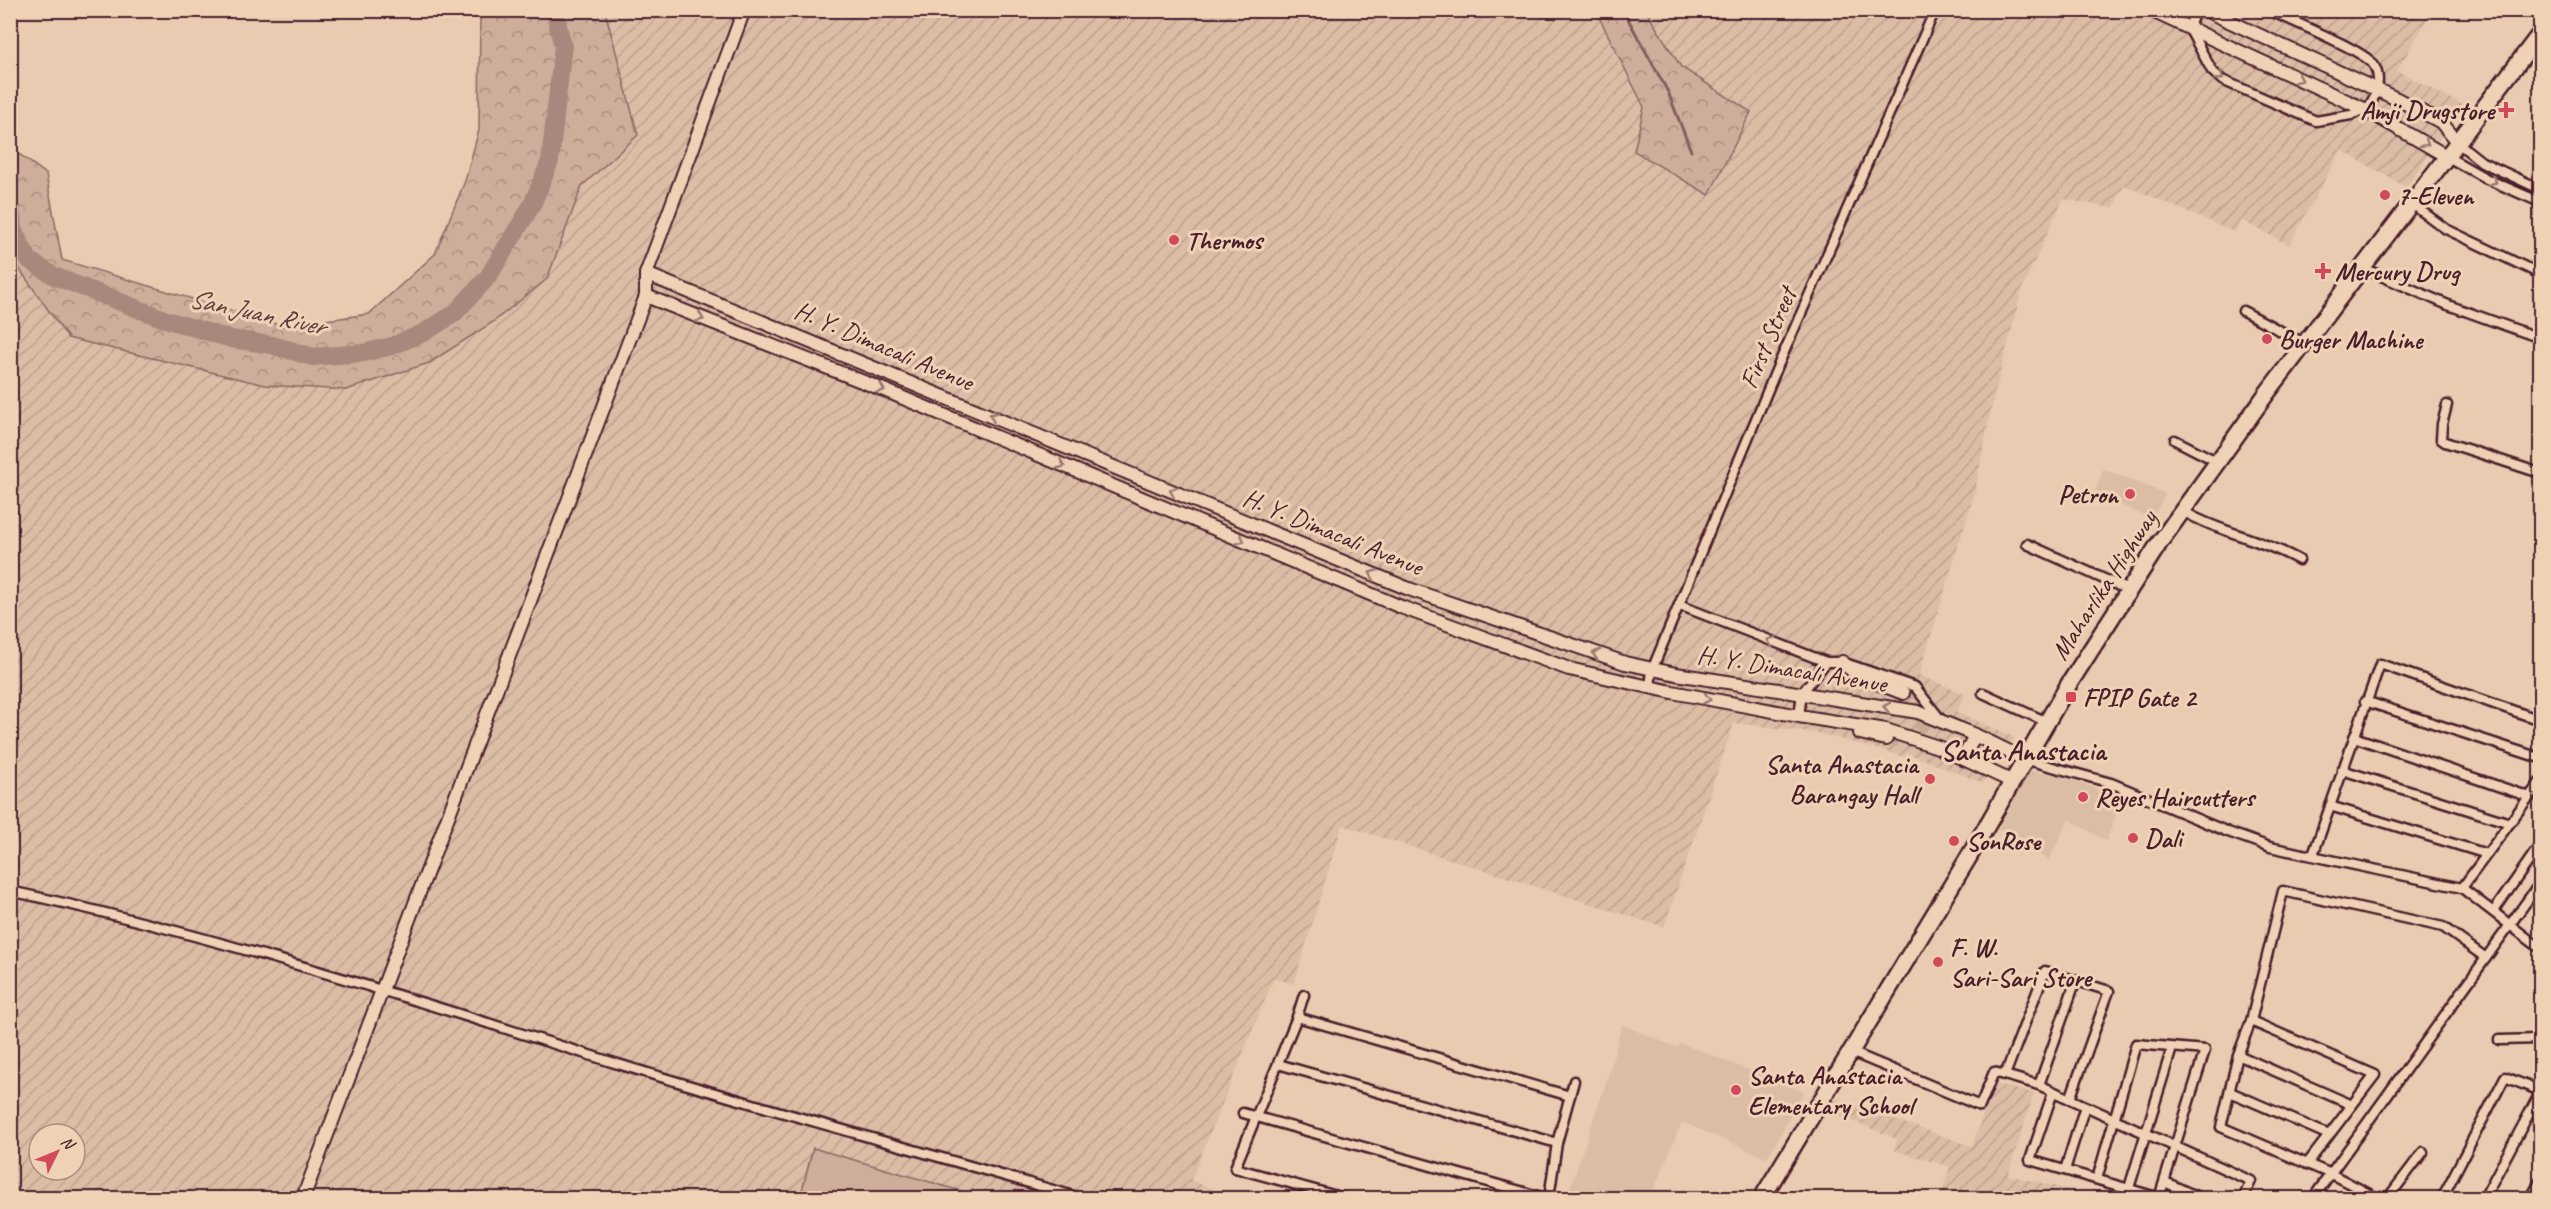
<svg xmlns="http://www.w3.org/2000/svg" width="2551" height="1209" viewBox="0 0 2551 1209" font-family="Caveat,sans-serif">
	<defs>
		<pattern id="industrial-furrows" width="10" height="10" patternUnits="userSpaceOnUse" patternTransform="scale(1.5)"><rect width="10" height="10" fill="#dbbca5"/><path d="M-1 1l2-2M0 10L10 0M9 11l2-2" fill="none" stroke="#bda18e"/></pattern>
		<pattern id="forest-crowns" width="20" height="18" patternUnits="userSpaceOnUse" patternTransform="scale(1.5)"><rect width="20" height="18" fill="#ceae9b"/><path d="M2 6a3 3 0 1 1 6 0M12 15a3 3 0 1 1 6 0" fill="none" stroke="#a98d7f"/></pattern>
	</defs>
	<rect width="100%" height="100%" fill="#e8cbb0"/>
	<filter id="ink" filterUnits="userSpaceOnUse"><feTurbulence type="fractalNoise" baseFrequency=".0167" numOctaves="2"/><feDisplacementMap in="SourceGraphic" scale="12" xChannelSelector="R" yChannelSelector="G"/><feConvolveMatrix kernelMatrix="1 2 1 2 8 2 1 2 1" color-interpolation-filters="sRGB"/></filter>
	<g filter="url(#ink)">
		<g fill="#dbbca5">
			<polygon points="2103,469 2166,494 2151,519 2095,493"/>
			<polygon points="2030,771 2062,776 2122,798 2106,841 2069,819 2049,860 1998,830"/>
			<polygon points="1622,1025 1678,1048 1680,1043 1804,1092 1767,1158 1682,1122 1650,1198 1586,1198 1569,1191 1607,1080"/>
		</g>
		<g fill="url(#industrial-furrows)" fill-rule="evenodd">
			<path d="M605 11H1596L1644 107 1635 151 1751 112 1681 67 1646 11H2432L2397 71 2463 105 2406 187 2341 150 2289 245 2241 220 2235 232 2124 185 2113 208 2063 199 2022 289 1992 404 1975 491 1919 675 1965 694 1957 712 2015 738 1983 783 1907 753 1905 757 1818 733 1734 723 1664 927 1342 825 1294 984 1274 978 1191 1180 1232 1198H985L813 1149 800 1198H11L10 257 69 338 265 385 429 363 493 322 547 279 582 186 638 135ZM39 1134H75V1170H39Z"/>
			<polygon points="1994,1084 2034,1093 2008,1175 2104,1198 1940,1198 1950,1167 1894,1150 1897,1139 1827,1111 1834,1099 1972,1146"/>
		</g>
		<polygon fill="#ceae9b" stroke="#8c6663" stroke-width="1.5" points="813,1148 985,1198 800,1198"/>
		<g fill="url(#forest-crowns)" stroke="#8c6663" stroke-width="1.5">
			<polygon points="480,11 605,11 638,135 582,186 547,279 493,322 429,363 346,390 265,385 68,338 11,257 11,148 46,174 62,260 283,326 369,314 435,254 465,181 479,130"/>
			<polygon points="1596,11 1646,11 1681,67 1751,112 1709,195 1634,151 1644,107"/>
		</g>
		<g fill="none" stroke-linecap="round" stroke-linejoin="round">
			<polyline stroke="#845d5b" stroke-width="3" points="1623,10 1668,92 1691,151"/>
			<polyline stroke="#aa877b" stroke-width="18" points="10,205 15,233 29,260 54,276 164,319 231,339 272,345 313,357 363,353 392,346 423,333 454,314 488,277 532,205 550,161 563,46 554,10"/>
			<path stroke="#c8a995" stroke-width="12" stroke-dasharray="12 6" stroke-linecap="butt" d="M1886 739C1922 750 1936 709 1903 693"/>
			<g stroke="#4a1f2b" stroke-width="13">
				<g id="street">
					<path d="M2195 10 2189 28 2212 71 2222 80 2316 121 2351 115 2368 108C2376 96 2383 78 2373 64 2363 50 2289 20 2269 10"/>
					<polyline points="2458,143 2482,162 2540,189"/>
					<polyline points="2448,157 2487,179 2540,202"/>
					<polyline points="2412,204 2446,229 2540,274"/>
					<polyline points="2363,268 2448,305 2540,338"/>
					<polyline points="2243,311 2305,344"/>
					<polyline points="2447,405 2442,424 2441,439 2445,442 2540,473"/>
					<polyline points="2175,440 2216,461"/>
					<path d="M2181 510C2218 532 2262 539 2299 560"/>
					<polyline points="2027,544 2128,590"/>
					<polyline points="1679,605 1826,662 1842,662 1915,687 1941,720"/>
					<polyline points="1650,687 1652,670 1777,368 1935,10"/>
					<polyline points="1983,693 2047,722"/>
					<polyline points="2365,701 2540,758"/>
					<polyline points="1799,716 1802,693 1826,662"/>
					<polyline points="2354,737 2530,797"/>
					<polyline points="2024,759 2111,783 2228,832 2270,847 2462,888 2540,948"/>
					<polyline points="2342,770 2510,823"/>
					<polyline points="2330,806 2487,854"/>
					<polyline points="2313,855 2380,664 2540,720"/>
					<polyline points="2462,888 2540,782"/>
					<path d="M10 891C216 935 417 1001 618 1064 771 1111 926 1152 1080 1198"/>
					<polyline points="2494,911 2540,845"/>
					<polyline points="1304,995 1297,1017 1235,1168 1344,1198"/>
					<polyline points="1297,1017 1570,1096"/>
					<polyline points="2251,1021 2375,1075 2307,1164"/>
					<polyline points="2499,1040 2540,1039"/>
					<polyline points="1851,1052 1980,1106 1994,1072 2039,1085 2251,1181 2243,1198"/>
					<polyline points="2238,1055 2352,1105"/>
					<polyline points="1278,1064 1557,1143"/>
					<polyline points="2005,1075 2045,971 2109,991 2070,1099"/>
					<polyline points="2039,1085 2076,980"/>
					<polyline points="2053,1092 2030,1160 2160,1198"/>
					<polyline points="2230,1092 2329,1135"/>
					<polyline points="1243,1113 1545,1198"/>
					<polyline points="2065,1170 2085,1106"/>
					<polyline points="2097,1179 2136,1044 2205,1050 2159,1198"/>
					<polyline points="2165,1182 2200,1198"/>
					<polyline points="2129,1188 2172,1048"/>
					<polyline points="1549,1198 1557,1143 1574,1081"/>
					<polyline points="2313,1198 2540,883"/>
					<polyline points="2377,1198 2331,1174 2221,1127 2238,1055 2251,1021 2283,891 2443,927 2486,958"/>
					<polyline points="2388,1198 2423,1152"/>
					<polyline points="2442,1198 2505,1077 2540,1091"/>
					<polyline points="2484,1198 2540,1093"/>
					<polyline points="2531,1198 2540,1181"/>
				</g>
			</g>
			<g stroke="#4a1f2b" stroke-width="16">
				<g id="secondary">
					<polyline points="2150,10 2366,110 2448,157"/>
					<polyline points="2205,10 2399,100 2441,122 2458,143"/>
					<polyline points="646,274 1409,589 1625,663 1676,674 1918,712 1975,735 2024,759"/>
					<polyline points="646,296 884,390 1401,607 1569,669 1672,692 1799,716 1886,730 1938,747 2011,781"/>
					<polyline points="1842,662 1859,676 1903,693"/>
					<polyline points="1860,733 1886,739"/>
					<polyline points="1963,759 1975,735"/>
					<polyline points="303,1198 646,296 646,274 744,10"/>
				</g>
			</g>
			<g stroke="#4a1f2b" stroke-width="20">
				<polyline id="highway" points="1762,1198 1967,860 2069,684 2160,542 2267,393 2540,34"/>
			</g>
			<use href="#street" stroke="#efd2b6" stroke-width="8"/>
			<use href="#secondary" stroke="#efd2b6" stroke-width="12"/>
			<use href="#highway" stroke="#efd2b6" stroke-width="15"/>
		</g>
		<defs><path id="oneway-chevron" d="M-2-3.5L2.5 0L-2 3.5" fill="none" stroke-width="1.6" stroke-linecap="round" stroke-linejoin="round" transform="scale(1.5)"/></defs>
		<g stroke="#9c7870">
			<use href="#oneway-chevron" transform="translate(2220 77) rotate(38)"/>
			<use href="#oneway-chevron" transform="translate(2299 79) rotate(25)"/>
			<use href="#oneway-chevron" transform="translate(2425 143) rotate(31)"/>
			<use href="#oneway-chevron" transform="translate(2493 181) rotate(24)"/>
			<use href="#oneway-chevron" transform="translate(700 318) rotate(22)"/>
			<use href="#oneway-chevron" transform="translate(881 389) rotate(22)"/>
			<use href="#oneway-chevron" transform="translate(993 416) rotate(-157)"/>
			<use href="#oneway-chevron" transform="translate(1061 465) rotate(23)"/>
			<use href="#oneway-chevron" transform="translate(1173 491) rotate(-158)"/>
			<use href="#oneway-chevron" transform="translate(1241 540) rotate(23)"/>
			<use href="#oneway-chevron" transform="translate(1373 574) rotate(-157)"/>
			<use href="#oneway-chevron" transform="translate(1771 641) rotate(-159)"/>
			<use href="#oneway-chevron" transform="translate(1596 654) rotate(-162)"/>
			<use href="#oneway-chevron" transform="translate(1707 699) rotate(11)"/>
			<use href="#oneway-chevron" transform="translate(1887 707) rotate(-170)"/>
		</g>
	</g>
	<g fill="#d1495b" stroke="#efd2b6" stroke-width="2">
		<path d="M2503 101h6v6h6v6h-6v6h-6v-6h-6v-6h6z"/>
		<circle cx="2385" cy="195" r="6"/>
		<circle cx="1174" cy="240" r="6"/>
		<path d="M2320 262h6v6h6v6h-6v6h-6v-6h-6v-6h6z"/>
		<circle cx="2267" cy="339" r="6"/>
		<circle cx="2130" cy="494" r="6"/>
		<rect x="2065" y="691" width="12" height="12" rx="3"/>
		<circle cx="1930" cy="779" r="6"/>
		<circle cx="2083" cy="797" r="6"/>
		<circle cx="2133" cy="838" r="6"/>
		<circle cx="1954" cy="841" r="6"/>
		<circle cx="1938" cy="962" r="6"/>
		<circle cx="1736" cy="1090" r="6"/>
	</g>
	<g text-anchor="middle" dominant-baseline="central" stroke-width="6" stroke-linejoin="round" paint-order="stroke">
		<g font-size="26" font-weight="bold" fill="#4a1f2b" stroke="#efd2b6" text-anchor="start">
			<text x="2494" y="110" text-anchor="end">Amji Drugstore</text>
			<text x="2397" y="195">7-Eleven</text>
			<text x="1186" y="240">Thermos</text>
			<text x="2335" y="271">Mercury Drug</text>
			<text x="2279" y="339">Burger Machine</text>
			<text x="2118" y="494" text-anchor="end">Petron</text>
			<text x="2083" y="697">FPIP Gate 2</text>
			<text x="1918" y="764" text-anchor="end">Santa Anastacia<tspan x="1918" dy="30">Barangay Hall</tspan></text>
			<text x="2095" y="797">Reyes Haircutters</text>
			<text x="2145" y="838">Dali</text>
			<text x="1966" y="841">SonRose</text>
			<text x="1950" y="947">F. W.<tspan x="1950" dy="30">Sari-Sari Store</tspan></text>
			<text x="1748" y="1075">Santa Anastacia<tspan x="1748" dy="30">Elementary School</tspan></text>
		</g>
		<g font-size="26" fill="#4a1f2b" stroke="#efd2b6">
			<text transform="translate(1768 338) rotate(-67)">First Street</text>
			<text transform="translate(884 346) rotate(23)">H. Y. Dimacali Avenue</text>
			<text transform="translate(1333 532) rotate(22)">H. Y. Dimacali Avenue</text>
			<text transform="translate(2104 585) rotate(-57)">Maharlika Highway</text>
			<text transform="translate(1792 669) rotate(9)">H. Y. Dimacali Avenue</text>
		</g>
		<g font-size="27" font-style="italic" fill="#62393f" stroke="#efd2b6">
			<text transform="translate(257 312) rotate(12)">San Juan River</text>
		</g>
		<g font-size="28" font-weight="bold" fill="#4a1f2b" stroke="#efd2b6">
			<text x="2023" y="750">Santa Anastacia</text>
		</g>
	</g>
	<rect width="2551" height="1209" fill="none" stroke="#efd2b6" stroke-width="36"/>
	<rect x="18" y="18" width="2515" height="1173" fill="none" stroke="#4a1f2b" stroke-width="2" filter="url(#ink)"/>
	<g transform="translate(57 1152) rotate(47)"><circle r="28" fill="#efd2b6" stroke="#ad8a7e" stroke-width="1.5"/>
	<path d="M0-4.5L10 22L0 15L-10 22Z" fill="#d1495b"/>
	<text y="-9" font-size="16" font-weight="bold" text-anchor="middle" fill="#4a1f2b">N</text>
	</g>
</svg>
